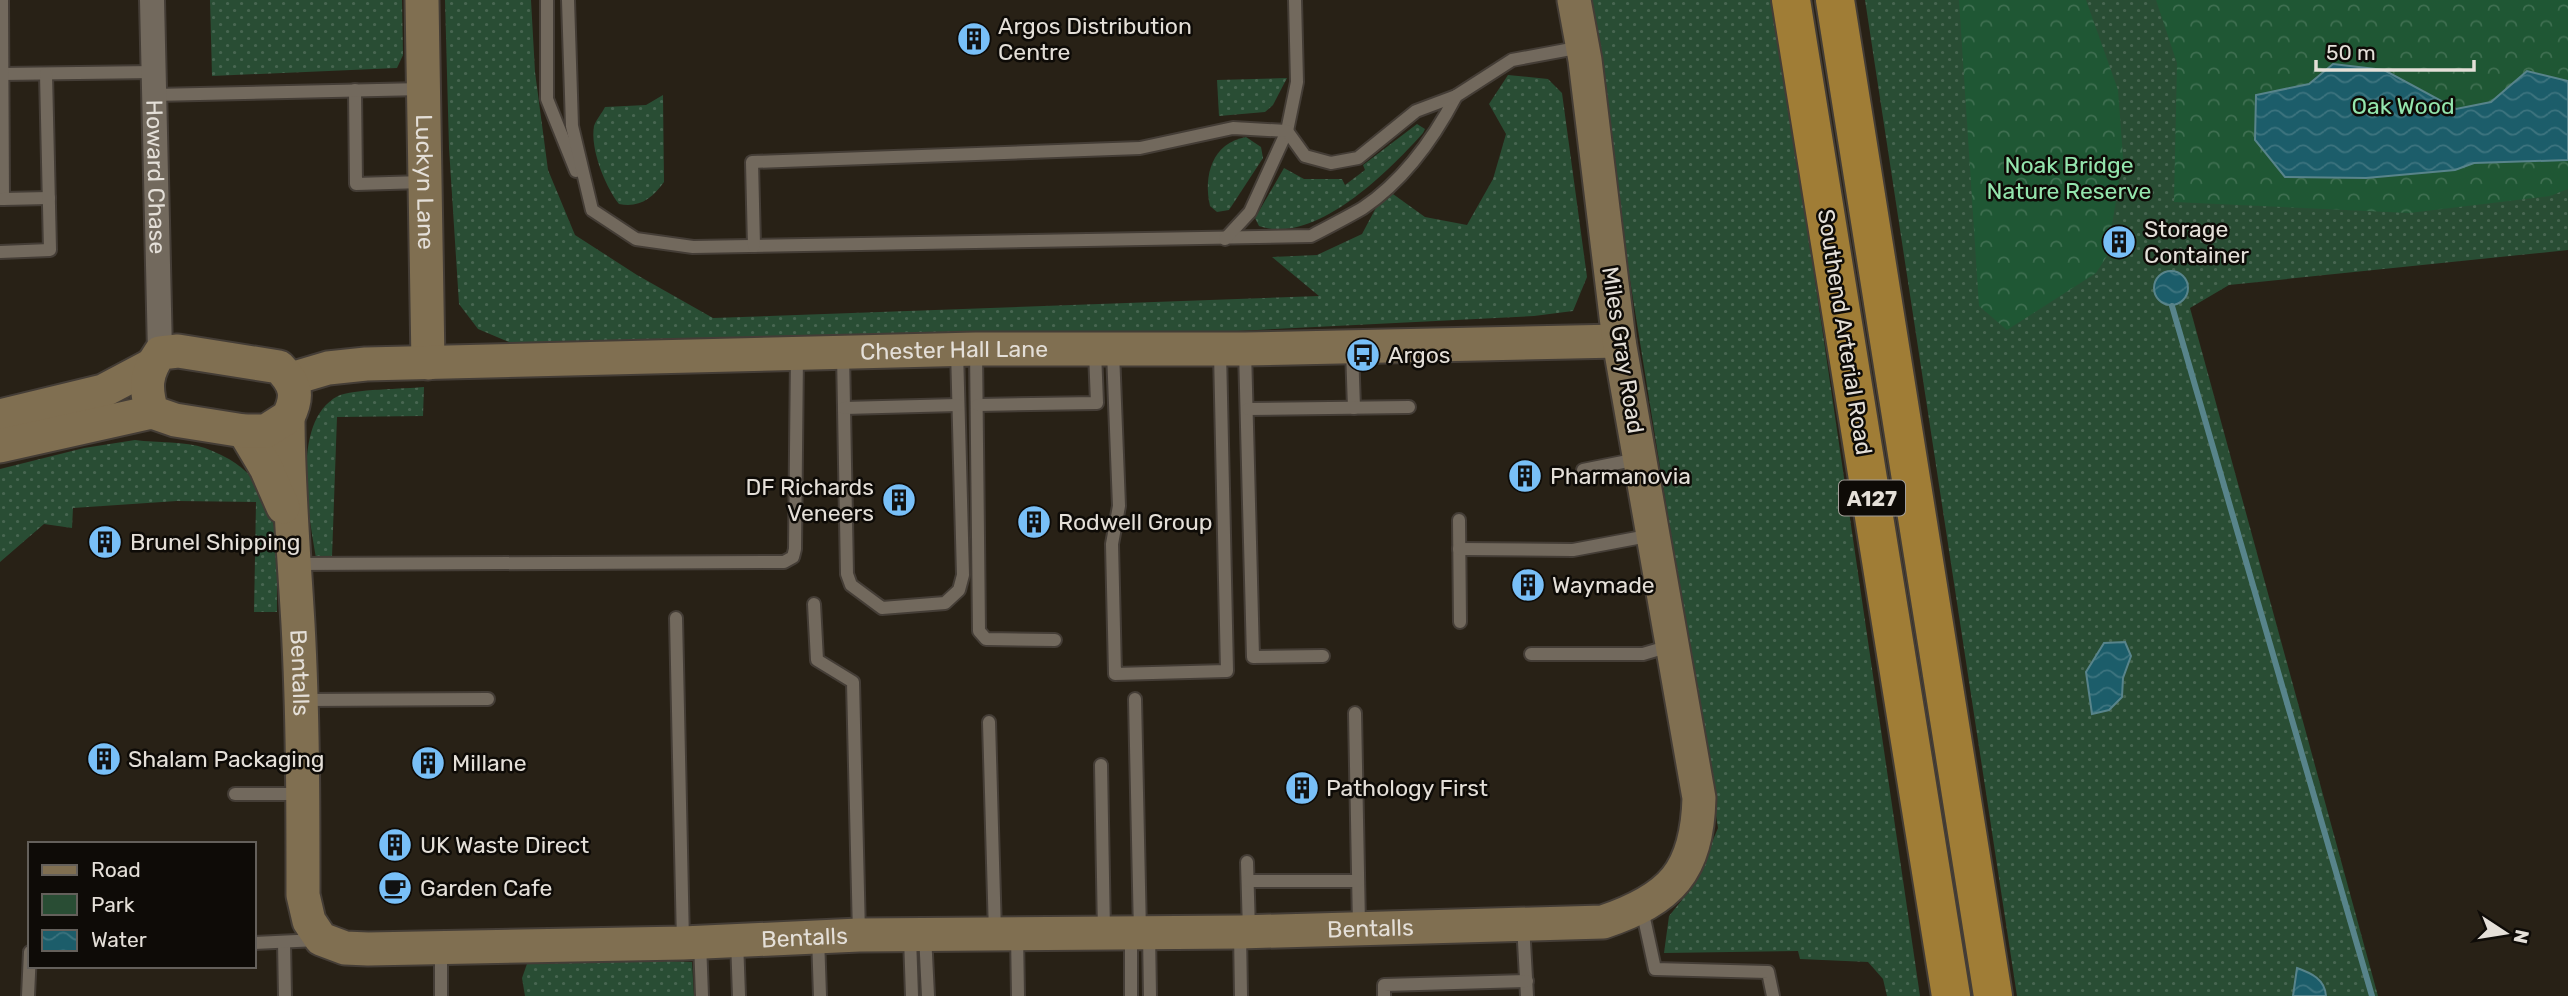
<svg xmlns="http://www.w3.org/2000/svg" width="2568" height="996" viewBox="0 0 2568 996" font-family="Rubik,sans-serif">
	<defs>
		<pattern id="green-dots" width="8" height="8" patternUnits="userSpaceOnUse" patternTransform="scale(1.75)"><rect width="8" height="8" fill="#294d34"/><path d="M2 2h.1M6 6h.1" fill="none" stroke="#486651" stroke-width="1.8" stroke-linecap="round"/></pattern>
		<pattern id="forest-crowns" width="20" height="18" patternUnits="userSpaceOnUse" patternTransform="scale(1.75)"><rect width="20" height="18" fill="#1f5734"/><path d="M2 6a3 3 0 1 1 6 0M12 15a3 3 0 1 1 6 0" fill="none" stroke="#3f6f51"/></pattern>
		<pattern id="water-waves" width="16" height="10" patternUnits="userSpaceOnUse" patternTransform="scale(1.75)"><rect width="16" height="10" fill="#1c5d6a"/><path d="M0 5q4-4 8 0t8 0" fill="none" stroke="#3d747f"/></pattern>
	</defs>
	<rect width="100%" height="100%" fill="#282116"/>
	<g fill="url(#green-dots)">
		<polygon points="210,0 402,0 403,55 397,68 212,76"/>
		<polygon points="445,0 531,0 535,72 548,170 575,235 637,275 713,318 1319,296 1272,257 1317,255 1362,234 1386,189 1425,217 1467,225 1493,179 1506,134 1489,104 1508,75 1548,79 1562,93 1587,277 1573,311 1534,316 1197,333 511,343 478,329 459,304 449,148"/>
		<polygon points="1585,0 1774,0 1920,996 1887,996 1883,979 1868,962 1800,959 1798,951 1664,953 1669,916 1694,885 1718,828"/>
		<polygon points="1865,0 2568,0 2568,250 2229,285 2190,308 2378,996 2017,996"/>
		<polygon points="1287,78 1273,105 1265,112 1219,116 1217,80"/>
		<path d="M663 95 664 182C652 199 639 208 619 204 605 186 590 149 594 126 596 120 602 113 605 107L646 105Z"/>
		<path d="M1417 124 1425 129 1423 133C1389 171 1315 246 1259 226L1255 218 1284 168 1304 179H1342L1345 185 1365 170 1363 165Z"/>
		<path d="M1246 137 1261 147 1263 158 1229 210 1217 212 1210 206C1203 176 1212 143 1246 137Z"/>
		<path d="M424 387 423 416 337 417 332 557 316 558C309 516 290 421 338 396 352 389 405 389 424 387Z"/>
		<path d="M135 440C157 443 185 441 205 448 287 478 276 540 277 612H254L256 502 177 501 73 508 72 528 44 524 0 562V469L84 448Z"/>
		<polygon points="565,956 692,962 694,996 525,996 522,978 528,961"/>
	</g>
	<g fill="url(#forest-crowns)">
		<polygon points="1959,0 2086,0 2118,90 2123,157 2107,256 2096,273 2007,330 1979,306"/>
		<polygon points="2156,0 2568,0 2568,189 2550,196 2409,213 2174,202 2177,63"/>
	</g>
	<g fill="url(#water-waves)" stroke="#58848b" stroke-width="2">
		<polygon points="2333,64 2384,70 2456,109 2491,102 2527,71 2568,81 2568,160 2474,163 2455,170 2366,178 2285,177 2255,140 2256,95 2309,84"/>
		<circle cx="2171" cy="288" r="17"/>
		<polygon points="2125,642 2131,656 2123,678 2122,697 2109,710 2092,714 2086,672 2104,643"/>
		<path d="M2297 968C2311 973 2325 979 2326 996H2293Z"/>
	</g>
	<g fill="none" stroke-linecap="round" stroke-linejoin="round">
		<polyline stroke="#58848b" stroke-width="6" points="2172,306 2372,996"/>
		<g stroke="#443d36" stroke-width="16">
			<g id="lane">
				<polyline points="547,0 547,99 576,171"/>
				<path d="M568 0 572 126 592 210 636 239 693 247 1311 236C1328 227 1346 218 1363 208 1403 181 1434 138 1456 96"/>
				<polyline points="2,74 154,72"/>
				<polyline points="355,90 356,184 423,182"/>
				<polyline points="154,95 423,89"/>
				<polyline points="0,199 3,199 2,0"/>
				<polyline points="3,199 49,198"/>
				<polyline points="1225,239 1250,212 1287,131 1297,82 1295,0"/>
				<polyline points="754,246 752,162 1140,148 1233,128 1287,131 1305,156 1331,163 1358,158 1416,111 1456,96 1512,60 1582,47"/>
				<polyline points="0,252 50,250 46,74"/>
				<polyline points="976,349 979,631 986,639 1055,640"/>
				<polyline points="1352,349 1354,408"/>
				<polyline points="1245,350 1253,657 1323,656"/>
				<polyline points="1113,352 1119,506 1112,544 1115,674 1227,671 1220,352"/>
				<polyline points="843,353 847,574 851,585 882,608 945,603 959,590 963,575 957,350"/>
				<polyline points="978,405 1097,403 1095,352"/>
				<polyline points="844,408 958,405"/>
				<polyline points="1248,409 1409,407"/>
				<polyline points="1583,470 1638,459"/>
				<polyline points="1459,520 1460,622"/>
				<polyline points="1459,549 1573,550 1653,535"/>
				<polyline points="294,564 784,562 793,557 795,549 797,354"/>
				<polyline points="814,604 817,660 853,682 859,934"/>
				<polyline points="676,618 683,942"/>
				<polyline points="1531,654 1643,654 1670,646"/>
				<polyline points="1135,699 1140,933"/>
				<polyline points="304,700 488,699"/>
				<polyline points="1355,713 1359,926"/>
				<polyline points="989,722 995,933"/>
				<polyline points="1101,765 1104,933"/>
				<polyline points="235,794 302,794"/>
				<polyline points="1247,862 1249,931"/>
				<polyline points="1248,881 1358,881"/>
				<polyline points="1642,909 1655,969 1768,972 1773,996"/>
				<polyline points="1523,924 1527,996"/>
				<polyline points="1240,932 1241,996"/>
				<polyline points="1149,933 1150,996"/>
				<polyline points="925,934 928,996"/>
				<polyline points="1017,934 1018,996"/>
				<polyline points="818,937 820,996"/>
				<polyline points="910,937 912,996"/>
				<polyline points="737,940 739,996"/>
				<polyline points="284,942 285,996"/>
				<polyline points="700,942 702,996"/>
				<polyline points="254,943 318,940"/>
				<polyline points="441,949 441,996"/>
				<polyline points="28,996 30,952"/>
				<polyline points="1131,996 1131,933"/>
				<polyline points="1384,996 1384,985 1527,981"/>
			</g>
		</g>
		<g stroke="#443d36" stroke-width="28">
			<g id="street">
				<path id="s1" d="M152 0 160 353"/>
			</g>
		</g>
		<g stroke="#443d36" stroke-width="37">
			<g id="secondary">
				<path id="s2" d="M422 0 428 363"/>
				<path id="s3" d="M291 379 328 368 366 364 976 349H1245L1619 341"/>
				<polyline points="0,416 103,391 152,365"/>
				<path id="s4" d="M288 417C288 487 294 555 298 624 303 714 303 805 303 895L309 921 321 939 345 948 368 949 683 943 859 935 1240 932 1603 922C1671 899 1697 872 1699 798L1619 341 1585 60 1574 0"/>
				<polyline points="244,431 266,468 283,507"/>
				<path d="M0 446 152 412 175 420 244 431H266L288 417C299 396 296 384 279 367L178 351 160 353C145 374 145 388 152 412"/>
			</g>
		</g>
		<g stroke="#443d36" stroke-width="42">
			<g id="highway">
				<polyline points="1791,0 1951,996"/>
				<polyline points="1835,0 1993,996"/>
			</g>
		</g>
		<use href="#lane" stroke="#72695d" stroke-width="12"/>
		<use href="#street" stroke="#72695d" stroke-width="24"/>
		<use href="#secondary" stroke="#806f51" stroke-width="33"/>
		<use href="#highway" stroke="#a07d36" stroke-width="38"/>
	</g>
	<defs>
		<g id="building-disc" transform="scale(1.75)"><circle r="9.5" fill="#78bff7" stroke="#0e0b07"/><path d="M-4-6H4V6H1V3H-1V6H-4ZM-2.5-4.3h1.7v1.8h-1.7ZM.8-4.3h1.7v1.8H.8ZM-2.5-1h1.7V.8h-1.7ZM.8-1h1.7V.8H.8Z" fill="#111"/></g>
		<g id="bus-disc" transform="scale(1.75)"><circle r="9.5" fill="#78bff7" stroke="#0e0b07"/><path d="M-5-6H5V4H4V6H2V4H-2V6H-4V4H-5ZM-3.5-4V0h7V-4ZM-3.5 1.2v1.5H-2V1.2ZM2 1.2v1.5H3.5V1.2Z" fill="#111"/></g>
		<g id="cafe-disc" transform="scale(1.75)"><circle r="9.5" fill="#78bff7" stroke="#0e0b07"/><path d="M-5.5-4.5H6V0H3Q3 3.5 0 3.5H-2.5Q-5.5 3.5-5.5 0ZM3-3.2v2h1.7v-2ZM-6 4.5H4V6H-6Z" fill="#111"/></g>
	</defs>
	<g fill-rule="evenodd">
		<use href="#building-disc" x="974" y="39"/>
		<use href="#building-disc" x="2119" y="242"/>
		<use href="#bus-disc" x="1363" y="355"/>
		<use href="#building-disc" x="1525" y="476"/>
		<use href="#building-disc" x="899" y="500"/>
		<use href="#building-disc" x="1034" y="522"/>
		<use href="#building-disc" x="105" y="542"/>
		<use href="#building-disc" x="1528" y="585"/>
		<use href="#building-disc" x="104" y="759"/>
		<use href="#building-disc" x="428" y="763"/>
		<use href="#building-disc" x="1302" y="788"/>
		<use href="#building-disc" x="395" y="845"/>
		<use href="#cafe-disc" x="395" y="888"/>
	</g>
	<g text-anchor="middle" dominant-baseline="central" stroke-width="5" stroke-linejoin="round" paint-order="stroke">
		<rect fill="#0e0b07" stroke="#a49f99" stroke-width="2" x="1839" y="480.5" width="66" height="35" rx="5"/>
		<g font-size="21" font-weight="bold" fill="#e4dfd8">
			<text x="1872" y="498">A127</text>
		</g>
		<g font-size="23" fill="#e4dfd8" stroke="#0e0b07" text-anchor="start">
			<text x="998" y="26">Argos Distribution<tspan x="998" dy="26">Centre</tspan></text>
			<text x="2144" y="229">Storage<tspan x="2144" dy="26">Container</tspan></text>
			<text x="1388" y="355">Argos</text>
			<text x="1550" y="476">Pharmanovia</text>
			<text x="874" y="487" text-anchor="end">DF Richards<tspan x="874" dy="26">Veneers</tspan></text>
			<text x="1058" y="522">Rodwell Group</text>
			<text x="130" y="542">Brunel Shipping</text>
			<text x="1552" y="585">Waymade</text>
			<text x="128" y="759">Shalam Packaging</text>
			<text x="452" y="763">Millane</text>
			<text x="1326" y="788">Pathology First</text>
			<text x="420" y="845">UK Waste Direct</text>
			<text x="420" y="888">Garden Cafe</text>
		</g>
		<g font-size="23" fill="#94e5ad" stroke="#0e0b07">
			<text x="2403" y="106">Oak Wood</text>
			<text x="2069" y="165">Noak Bridge<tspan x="2069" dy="26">Nature Reserve</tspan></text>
		</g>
		<g font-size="23" fill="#e4dfd8" stroke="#0e0b07">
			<text stroke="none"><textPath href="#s1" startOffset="177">Howard Chase</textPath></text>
			<text stroke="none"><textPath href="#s2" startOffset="182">Luckyn Lane</textPath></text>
			<text transform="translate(1845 332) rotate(81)">Southend Arterial Road</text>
			<text stroke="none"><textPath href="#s3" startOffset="665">Chester Hall Lane</textPath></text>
			<text transform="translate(1623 350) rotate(81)">Miles Gray Road</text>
			<text stroke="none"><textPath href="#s4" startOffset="256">Bentalls</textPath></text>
			<text stroke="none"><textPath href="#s4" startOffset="1578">Bentalls</textPath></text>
			<text stroke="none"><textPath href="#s4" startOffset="1012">Bentalls</textPath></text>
		</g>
	</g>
	<rect x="28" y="842" width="228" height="126" fill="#0e0b07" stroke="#64605b" stroke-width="2"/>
	<rect x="42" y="865" width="35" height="10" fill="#806f51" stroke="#64605b" stroke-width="2"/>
	<text x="91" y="877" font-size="21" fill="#e4dfd8">Road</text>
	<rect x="42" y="894" width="35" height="21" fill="#294d34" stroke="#64605b" stroke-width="2"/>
	<text x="91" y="912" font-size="21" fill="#e4dfd8">Park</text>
	<rect x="42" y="930" width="35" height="21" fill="url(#water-waves)" stroke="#64605b" stroke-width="2"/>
	<text x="91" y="947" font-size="21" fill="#e4dfd8">Water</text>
	<g transform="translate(2505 933) rotate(102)" stroke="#0e0b07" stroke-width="5" paint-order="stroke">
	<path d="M0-5L12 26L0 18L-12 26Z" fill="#e4dfd8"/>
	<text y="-10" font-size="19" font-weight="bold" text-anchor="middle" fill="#e4dfd8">N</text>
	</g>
	<path d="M2316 60v10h158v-10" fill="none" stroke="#e4dfd8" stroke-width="3.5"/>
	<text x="2326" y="60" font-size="21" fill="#e4dfd8" stroke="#0e0b07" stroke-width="5" paint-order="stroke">50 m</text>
</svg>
